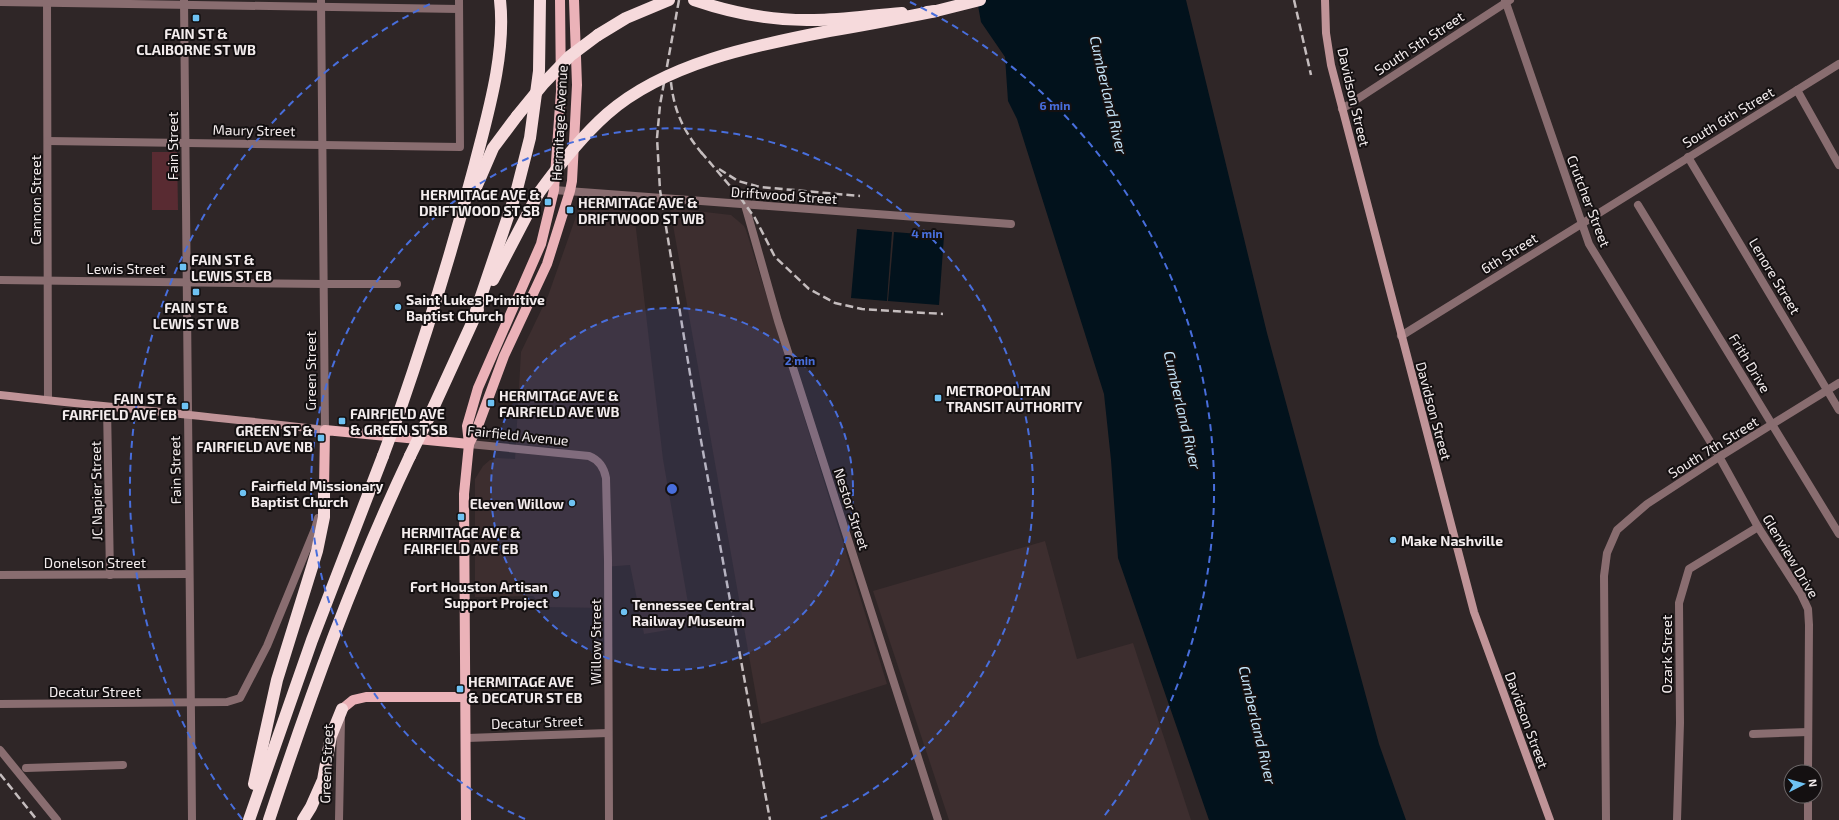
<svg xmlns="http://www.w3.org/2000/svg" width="1839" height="820" viewBox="0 0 1839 820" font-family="'Exo 2',sans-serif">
	<rect width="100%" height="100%" fill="#2f2627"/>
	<g fill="#3d2e2f">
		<polygon points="580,205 634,212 663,459 692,626 644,634 630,565 604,567 604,608 543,607 533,596 475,597 475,479 483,466 490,460 497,458 515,459 521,352 548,296"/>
		<polygon points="670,208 731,215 744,226 746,230 887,684 761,724"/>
		<polygon points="1045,541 1077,659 1133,643 1191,820 949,820 873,591"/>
	</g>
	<polygon fill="#592b32" points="152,152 177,152 178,210 152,210"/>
	<g fill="#02121c">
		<polygon points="977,0 1186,0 1267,333 1379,744 1406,820 1209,820 1118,558 1111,460 1104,394 1017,119 1008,101 1005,57 981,22"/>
		<polygon points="857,229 892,232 887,301 851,298"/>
		<polygon points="894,232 944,236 939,305 888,301"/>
	</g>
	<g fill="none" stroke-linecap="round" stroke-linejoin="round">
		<g stroke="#896d70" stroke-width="8">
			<polyline points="47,0 48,400"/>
			<polyline points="184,0 192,820"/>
			<polyline points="321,0 325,430"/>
			<polyline points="1505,0 1589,244 1716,451 1758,527 1801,594 1808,609 1809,625 1808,772"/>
			<polyline points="0,2 459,9"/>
			<polyline points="1797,90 1839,165"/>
			<polyline points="1342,109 1510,0"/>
			<polyline points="48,141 460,147 459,0"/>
			<polyline points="1688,157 1839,410"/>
			<polyline points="554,190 1011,224"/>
			<polyline points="745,205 778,321 938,820"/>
			<polyline points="1638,205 1839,534"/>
			<polyline points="0,280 324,284 397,284"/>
			<polyline points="1401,336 1839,64"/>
			<polyline points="107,407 110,575"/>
			<path d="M469 444 589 456C599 460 604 467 606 478L608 560 609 820"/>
			<polyline points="0,575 189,574"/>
			<polyline points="0,704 227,702 240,698 267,646 315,529 318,518"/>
			<polyline points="1753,734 1808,732"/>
			<polyline points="467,738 608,733"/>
			<polyline points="0,750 57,820"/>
			<polyline points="26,768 123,765"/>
			<polyline points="1808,796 1808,820"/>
			<polyline points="339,820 341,719"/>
			<polyline points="1606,820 1604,576 1607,553 1617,530 1647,504 1719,457 1839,383"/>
			<polyline points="1677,820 1680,723 1679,603 1689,569 1758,527"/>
		</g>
		<g stroke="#c09498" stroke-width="8">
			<polyline points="1325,0 1326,33 1331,65 1474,612 1550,820"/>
			<path d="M0 395C108 407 217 417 325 430"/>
		</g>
		<g stroke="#ebb2b8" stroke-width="10">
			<polyline points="469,444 478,426 504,356 547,264 570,191 572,181 577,85 574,0"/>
			<polyline points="324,490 325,430 469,444"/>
			<polyline points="342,709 353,700 366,697 467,697"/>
			<polyline points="466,820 464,494 469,444 467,426 478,388 541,244 554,190 561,91 560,0"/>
		</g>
		<g stroke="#f6dadc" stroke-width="12">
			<path d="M694 0C732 13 773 21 814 20 843 20 873 15 902 13"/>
			<polyline points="927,12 936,11 980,0"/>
			<polyline points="598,35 626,18 669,0"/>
			<polyline points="474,192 493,148 517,116"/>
			<polyline points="493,280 538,194"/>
			<polyline points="474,317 516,193 530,138 539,71 540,0"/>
			<path d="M400 410C428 329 453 247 475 164 488 113 506 53 500 0"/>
			<polyline points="429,417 478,310"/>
			<polyline points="254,784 277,680 317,551 324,517 324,490"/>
			<polyline points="249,820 312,640 383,456"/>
			<path d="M269 820C310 696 354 574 410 456"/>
			<polyline points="303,820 311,807 323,780 331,736 342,709"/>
		</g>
		<g stroke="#c5bdbe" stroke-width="2.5" stroke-dasharray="8 4" stroke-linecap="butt">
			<polyline points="679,0 660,105 657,138 660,190 700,435 770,820"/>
			<polyline points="1294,0 1311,75"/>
			<path d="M670 70C672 107 681 129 705 157"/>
			<polyline points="701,152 742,200 755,218 775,257 809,289 835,303 862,309 943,314"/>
			<polyline points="719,169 738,181 760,187 860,196"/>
			<polyline points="0,774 37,820"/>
		</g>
		<g stroke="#f6dadc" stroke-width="12">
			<polyline points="517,116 544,83 570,56 598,35"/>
			<path d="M538 194C559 165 580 138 607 114 665 63 756 45 829 31 865 25 901 18 936 11"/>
			<polyline points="383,456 400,410"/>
			<polyline points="410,456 429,417"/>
		</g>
	</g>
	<circle cx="672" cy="489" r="181" fill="#486edc" fill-opacity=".12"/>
	<g fill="none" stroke="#486edc" stroke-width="2" stroke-dasharray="7 5">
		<circle cx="672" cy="489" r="181"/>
		<path d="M525 819A361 361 0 1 1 819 819"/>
		<path d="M242 819A542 542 0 0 1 434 2M910 2A542 542 0 0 1 1102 819"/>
	</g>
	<g fill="#6ec2f3" stroke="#141011" stroke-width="1.5">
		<rect x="192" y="14" width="8" height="8" rx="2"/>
		<rect x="544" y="198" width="8" height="8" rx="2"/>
		<rect x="566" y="206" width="8" height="8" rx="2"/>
		<rect x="179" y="263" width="8" height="8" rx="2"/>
		<rect x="192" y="288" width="8" height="8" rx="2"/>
		<circle cx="398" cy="307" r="4"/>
		<rect x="934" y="394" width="8" height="8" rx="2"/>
		<rect x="487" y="399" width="8" height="8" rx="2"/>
		<rect x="181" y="402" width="8" height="8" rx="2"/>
		<rect x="338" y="417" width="8" height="8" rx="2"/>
		<rect x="317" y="434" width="8" height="8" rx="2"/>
		<circle cx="243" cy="493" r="4"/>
		<circle cx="572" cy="503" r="4"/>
		<rect x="457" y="513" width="8" height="8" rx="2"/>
		<circle cx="1393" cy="540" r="4"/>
		<circle cx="556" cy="594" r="4"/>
		<circle cx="624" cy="612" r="4"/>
		<rect x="456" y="685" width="8" height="8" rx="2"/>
	</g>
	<g text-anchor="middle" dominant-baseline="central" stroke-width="4" stroke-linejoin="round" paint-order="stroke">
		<g font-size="14" font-weight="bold" fill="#f3eced" stroke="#141011" text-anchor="start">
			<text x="196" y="33" text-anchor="middle">FAIN ST &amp;<tspan x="196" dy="16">CLAIBORNE ST WB</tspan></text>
			<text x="540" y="194" text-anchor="end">HERMITAGE AVE &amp;<tspan x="540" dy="16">DRIFTWOOD ST SB</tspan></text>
			<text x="578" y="202">HERMITAGE AVE &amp;<tspan x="578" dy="16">DRIFTWOOD ST WB</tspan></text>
			<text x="191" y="259">FAIN ST &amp;<tspan x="191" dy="16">LEWIS ST EB</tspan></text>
			<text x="406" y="299">Saint Lukes Primitive<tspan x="406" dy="16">Baptist Church</tspan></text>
			<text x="196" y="307" text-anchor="middle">FAIN ST &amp;<tspan x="196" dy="16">LEWIS ST WB</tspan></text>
			<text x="946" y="390">METROPOLITAN<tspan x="946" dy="16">TRANSIT AUTHORITY</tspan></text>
			<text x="499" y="395">HERMITAGE AVE &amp;<tspan x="499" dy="16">FAIRFIELD AVE WB</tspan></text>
			<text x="177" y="398" text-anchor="end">FAIN ST &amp;<tspan x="177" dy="16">FAIRFIELD AVE EB</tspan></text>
			<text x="350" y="413">FAIRFIELD AVE<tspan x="350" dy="16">&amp; GREEN ST SB</tspan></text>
			<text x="313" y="430" text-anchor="end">GREEN ST &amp;<tspan x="313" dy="16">FAIRFIELD AVE NB</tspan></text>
			<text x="251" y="485">Fairfield Missionary<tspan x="251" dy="16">Baptist Church</tspan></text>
			<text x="564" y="503" text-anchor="end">Eleven Willow</text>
			<text x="461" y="532" text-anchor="middle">HERMITAGE AVE &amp;<tspan x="461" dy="16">FAIRFIELD AVE EB</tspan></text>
			<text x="1401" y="540">Make Nashville</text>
			<text x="548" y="586" text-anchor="end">Fort Houston Artisan<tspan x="548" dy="16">Support Project</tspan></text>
			<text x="632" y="604">Tennessee Central<tspan x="632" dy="16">Railway Museum</tspan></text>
			<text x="468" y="681">HERMITAGE AVE<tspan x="468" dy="16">&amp; DECATUR ST EB</tspan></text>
		</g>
		<g font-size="14" fill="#f3eced" stroke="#141011">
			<text transform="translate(1419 43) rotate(-33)">South 5th Street</text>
			<text transform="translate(1354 97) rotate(77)">Davidson Street</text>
			<text transform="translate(1728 117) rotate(-31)">South 6th Street</text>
			<text transform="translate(559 123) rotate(-87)">Hermitage Avenue</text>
			<text transform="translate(254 130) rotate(1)">Maury Street</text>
			<text transform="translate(172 146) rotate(-90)">Fain Street</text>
			<text transform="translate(784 195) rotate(4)">Driftwood Street</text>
			<text transform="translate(35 200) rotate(-90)">Cannon Street</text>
			<text transform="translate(1589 201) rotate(69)">Crutcher Street</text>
			<text transform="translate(1509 253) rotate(-32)">6th Street</text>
			<text x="126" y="268">Lewis Street</text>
			<text transform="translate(1775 276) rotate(59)">Lenore Street</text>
			<text transform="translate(1750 363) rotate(59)">Frith Drive</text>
			<text transform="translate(310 371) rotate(-90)">Green Street</text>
			<text transform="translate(1434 411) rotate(75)">Davidson Street</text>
			<text transform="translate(518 435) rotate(6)">Fairfield Avenue</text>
			<text transform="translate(1713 447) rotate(-32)">South 7th Street</text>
			<text transform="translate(175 470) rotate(-91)">Fain Street</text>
			<text transform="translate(96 491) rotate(-91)">JC Napier Street</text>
			<text transform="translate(852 509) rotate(72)">Nestor Street</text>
			<text transform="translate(1791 556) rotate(59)">Glenview Drive</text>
			<text x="95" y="562">Donelson Street</text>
			<text transform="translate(595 642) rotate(-90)">Willow Street</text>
			<text transform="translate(1666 654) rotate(-90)">Ozark Street</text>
			<text x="95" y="691">Decatur Street</text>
			<text transform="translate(1527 720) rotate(70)">Davidson Street</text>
			<text transform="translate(537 722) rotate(-2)">Decatur Street</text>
			<text transform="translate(326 764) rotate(-88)">Green Street</text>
		</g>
		<g font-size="15" font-style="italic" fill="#c4e3f7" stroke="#141011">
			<text transform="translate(1109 95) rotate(77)">Cumberland River</text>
			<text transform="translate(1183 410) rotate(77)">Cumberland River</text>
			<text transform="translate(1258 725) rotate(77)">Cumberland River</text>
		</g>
	</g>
	<circle cx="672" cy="489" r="6" fill="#486edc" stroke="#141011" stroke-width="2"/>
	<g font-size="12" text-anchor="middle" font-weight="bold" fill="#486edc" stroke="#141011" stroke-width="4" stroke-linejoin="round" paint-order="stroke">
		<text x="1055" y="110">6 min</text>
		<text x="927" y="238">4 min</text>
		<text x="800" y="365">2 min</text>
	</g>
	<g transform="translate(1803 784) rotate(84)"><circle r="19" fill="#141011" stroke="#6d6869"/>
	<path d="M0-3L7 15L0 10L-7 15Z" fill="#6ec2f3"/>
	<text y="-6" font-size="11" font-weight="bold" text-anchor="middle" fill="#f3eced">N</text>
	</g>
</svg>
